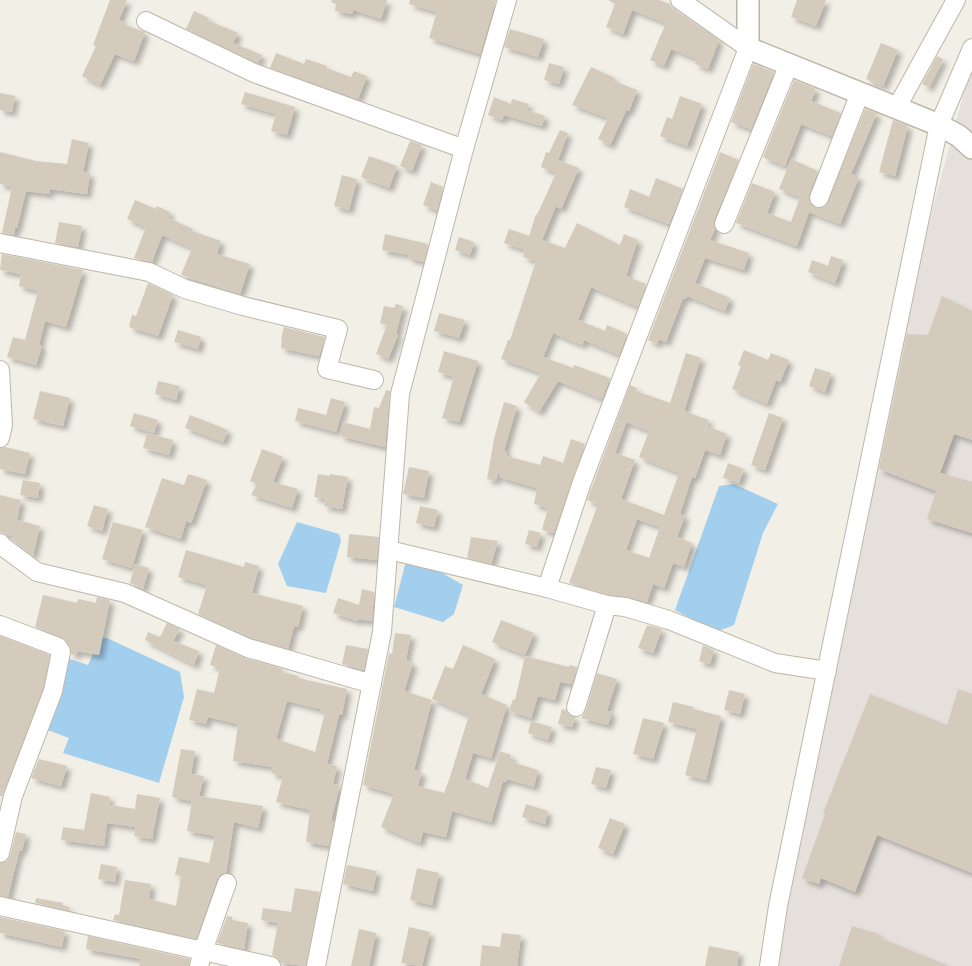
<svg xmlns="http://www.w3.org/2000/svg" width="972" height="966" viewBox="0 0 972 966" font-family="'Exo 2',sans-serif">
	<defs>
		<filter id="shadow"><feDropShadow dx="4.5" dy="4.5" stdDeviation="2.5" flood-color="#0004"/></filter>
	</defs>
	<rect width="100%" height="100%" fill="#f2efe6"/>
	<polygon fill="#e5e0db" points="972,63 972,966 763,966 846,531"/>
	<g fill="#a3cfee">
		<polygon points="734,484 778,504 763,533 734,625 716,632 675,610 719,486"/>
		<polygon points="297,522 339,534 341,541 326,593 287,586 278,564"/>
		<polygon points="411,561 432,567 463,585 454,614 443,622 394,607 405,565"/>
		<polygon points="101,638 107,638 180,672 184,697 159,783 63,753 69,738 45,729 67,658 88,665"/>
	</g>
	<g fill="#d4cbbc" fill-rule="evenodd" filter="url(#shadow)">
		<polygon points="110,0 127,0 119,20 126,23 125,25 145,32 134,61 115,54 100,85 82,76 96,46 93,45"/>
		<polygon points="332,0 387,0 381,19 353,10 352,14 335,11 336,4 331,2"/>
		<polygon points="410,0 496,0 480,54 429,38 437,12 409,4"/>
		<polygon points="608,0 659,0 670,4 672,8 719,40 708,69 695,64 697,59 671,49 664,66 650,60 666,23 632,10 623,34 606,27 615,4"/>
		<polygon points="797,0 826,0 816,26 791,17"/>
		<polygon points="194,11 209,18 207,20 238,33 233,43 262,55 258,63 186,29"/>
		<polygon points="510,29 544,39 538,57 504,47"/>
		<polygon points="881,43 898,50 883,86 866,79"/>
		<polygon points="276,53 304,64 306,59 327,66 326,68 351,77 354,71 367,76 358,99 270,68"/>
		<polygon points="937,56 943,59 929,87 922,84"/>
		<polygon points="549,63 564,67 559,84 544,80"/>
		<polygon points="753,64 774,72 751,129 731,122"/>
		<polygon points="591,67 615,78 614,81 637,90 629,111 626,111 610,145 598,139 608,118 572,105"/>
		<polygon points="794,80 816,89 811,101 841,113 832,136 801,124 785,166 763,157"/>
		<polygon points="245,92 295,107 287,135 271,131 276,114 241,104"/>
		<polygon points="0,93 15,96 12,112 0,110"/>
		<polygon points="680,96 702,104 687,146 660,136 667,117 672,119"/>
		<polygon points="494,97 511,104 512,99 529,104 527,110 545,116 542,126 504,115 502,120 488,115"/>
		<polygon points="865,109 877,113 851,174 859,177 840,224 809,212 797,246 736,223 752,183 775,192 767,213 791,222 800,197 779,189 791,159 818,171 809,194 809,200 811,205 816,208 821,208 826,206"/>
		<polygon points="893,120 908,126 895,176 879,172"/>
		<polygon points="560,130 568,133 558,160 579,168 561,209 556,206 542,240 565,248 577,223 620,245 624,234 638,240 626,276 646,284 638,307 591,287 578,320 605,331 607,325 627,334 619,355 584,340 582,345 553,333 543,357 573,368 574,365 610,378 602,399 558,381 539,412 524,402 541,373 501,359 508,340 510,340 536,261 523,257 525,250 504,243 509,229 529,236 536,214 537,215 556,173 541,167 546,152 549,153"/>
		<polygon points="72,139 89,143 83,172 90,173 87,194 50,189 49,194 26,191 17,228 15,228 14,235 2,233 12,187 0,184 0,152 36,161 67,164"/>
		<polygon points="410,141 422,145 412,171 400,166"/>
		<polygon points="720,152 739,160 714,220 715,229 710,240 749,253 744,270 705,258 695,283 730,298 725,311 687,296 686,299 683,298 666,342 659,339 657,344 648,340"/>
		<polygon points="369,156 397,166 389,188 361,177"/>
		<polygon points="342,175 357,179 349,210 334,206"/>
		<polygon points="656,178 683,189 669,224 624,207 630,189 649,197"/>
		<polygon points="431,182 443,187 437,210 423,205"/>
		<polygon points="135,200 156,209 157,206 170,212 168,218 193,229 192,231 221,241 217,254 250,264 240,294 181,275 192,248 162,235 152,262 134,258 146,227 127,219"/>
		<polygon points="59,222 82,226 78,247 55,243"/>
		<polygon points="385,234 428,244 424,262 408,258 409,255 382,250"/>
		<polygon points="459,237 474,242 470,255 455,250"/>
		<polygon points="2,254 83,270 66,327 45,321 39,345 42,346 36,365 7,357 13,337 25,340 38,291 19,286 21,274 0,270"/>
		<polygon points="831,256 843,260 835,283 808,272 812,260 828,266"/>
		<polygon points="148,283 173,295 158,336 129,327 132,315 136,316"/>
		<polygon points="942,296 972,311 972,440 954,434 940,473 972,482 972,533 927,519 936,491 879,469 907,334 928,335"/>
		<polygon points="396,304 403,306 396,334 398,335 388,359 376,354 387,325 380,323 384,306 394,308"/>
		<polygon points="439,313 465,320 459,338 434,331"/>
		<polygon points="284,327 325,337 319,356 281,348 282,339 281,339"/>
		<polygon points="178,330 201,337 198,349 174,342"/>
		<polygon points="744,350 768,360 771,353 789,360 780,382 776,380 767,404 732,389 741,366 738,365"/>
		<polygon points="444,351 478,361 459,422 442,418 454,377 438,372"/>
		<path d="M686 353 701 358 684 411 709 420 707 426 727 434 720 455 705 450 695 478 692 477 680 514 685 516 677 537 692 543 684 567 673 563 664 588 653 584 647 602 628 597 609 595 569 583 598 504 587 500 630 385 637 388 636 391 670 403ZM626 422 649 431 639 457 679 473 664 515 621 499 635 460 615 453ZM637 519 660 527 649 558 626 550Z"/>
		<polygon points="815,368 831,373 825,392 809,386"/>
		<polygon points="158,381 180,386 176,400 155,394"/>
		<polygon points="386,390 390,391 385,447 340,436 343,422 370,429 374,407 379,408"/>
		<polygon points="40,391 70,398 63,426 33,419"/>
		<polygon points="331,398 345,402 336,432 295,421 298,408 326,415"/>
		<polygon points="504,402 517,406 504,451 507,451 506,456 540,465 543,456 563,463 571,439 585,444 554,533 542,530 548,508 534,504 537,488 499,477 500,474 498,474 496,481 487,479 494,439"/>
		<polygon points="134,413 158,420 154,433 130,426"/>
		<polygon points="769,413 783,418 765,470 751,465"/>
		<polygon points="190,415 228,430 223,442 185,428"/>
		<polygon points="147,433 173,440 169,455 143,448"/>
		<polygon points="5,447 30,453 25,474 0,469 0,448"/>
		<polygon points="262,449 283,457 273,482 298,489 292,508 251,495 257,484 250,481"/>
		<polygon points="728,463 744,469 739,483 723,478"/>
		<polygon points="409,467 429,471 424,498 403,494"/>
		<polygon points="188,474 207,480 191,523 186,521 181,539 145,527 162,478 184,485"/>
		<polygon points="318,474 329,476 330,474 348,477 342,509 324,506 325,499 314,497"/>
		<polygon points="23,480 40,483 38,498 20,495"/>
		<polygon points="0,495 21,500 17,520 40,526 33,556 13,541 14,537 0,532"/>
		<polygon points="94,505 108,509 102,531 87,526"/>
		<polygon points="420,506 438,510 434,527 416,523"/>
		<polygon points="113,522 143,530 132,568 102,559"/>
		<polygon points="529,530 541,533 537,547 525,544"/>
		<polygon points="349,534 379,537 377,560 347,557"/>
		<polygon points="471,537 498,541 491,564 467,558"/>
		<polygon points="186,550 244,567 245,562 259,566 252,593 303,606 298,627 294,626 288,649 252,638 198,614 207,585 178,577"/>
		<polygon points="135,564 149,568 143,589 130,583"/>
		<polygon points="362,589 374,592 372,621 358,619 358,621 333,613 338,598 359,605"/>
		<polygon points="43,595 77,603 78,599 96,603 97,597 110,600 99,655 77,651 76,655 71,654 70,647 62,637 35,627"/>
		<polygon points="501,620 534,633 525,655 492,642"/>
		<polygon points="167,623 180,629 173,641 199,651 194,665 145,640 148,632 160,637"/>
		<polygon points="647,625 662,629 653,653 638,648"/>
		<polygon points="395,633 411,635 406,660 413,663 404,691 432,700 414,770 422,772 418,786 444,793 450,777 469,715 432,699 445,666 453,669 463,645 495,659 481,694 507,705 491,758 473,753 465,779 488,788 500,751 511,755 510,758 513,759 512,762 538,770 534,787 507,779 506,782 503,781 491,822 452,811 446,837 423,832 420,843 381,827 394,794 363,785 389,653 392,654"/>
		<polygon points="0,636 50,655 43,688 2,796 0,796"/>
		<path d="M216 645 245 658 283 669 282 672 299 676 298 678 347 689 342 715H339L327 764 337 766 333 784 340 785 331 821H334L329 846 306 842 310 810 276 802 283 776 271 773 273 767 233 761 238 724 208 717 206 724 189 720 197 689 214 693 220 668 210 665ZM287 701 320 709V711L325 712 315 752 276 739Z"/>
		<polygon points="346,645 368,649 364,670 342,664"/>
		<polygon points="703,645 714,650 710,664 699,661"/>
		<polygon points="525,656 569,667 569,665 577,667 572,684 560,682 555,700 538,696 531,718 509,711 513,699 515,700"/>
		<polygon points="597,673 617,679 607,711 612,712 608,725 581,718 586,710"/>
		<polygon points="958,689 972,694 972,873 877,835 855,892 821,878 819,884 802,878 825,814 823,813 870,694 947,725"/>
		<polygon points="729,690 745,694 740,714 724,710"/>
		<polygon points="673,702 694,707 693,709 721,716 706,780 685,775 697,729 668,722"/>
		<polygon points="562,709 566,710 569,715 575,717 572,727 558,724"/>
		<polygon points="643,718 664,723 653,759 633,754"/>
		<polygon points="531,721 552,727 548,740 528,733"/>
		<polygon points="181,749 195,751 191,774 204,776 199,796 263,806 258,828 234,822 226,873 220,875 217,879 196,939 113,920 115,914 119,915 125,880 151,884 149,899 176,906 181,876 175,875 179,857 209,863 215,836 187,831 192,801 172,797"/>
		<polygon points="39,759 67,766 61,786 31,778"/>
		<polygon points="596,767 611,770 606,788 591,784"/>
		<polygon points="91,793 110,797 109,805 135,809 137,794 160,798 152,839 134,836 136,827 107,823 104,846 61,840 63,827 84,830"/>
		<polygon points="526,804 548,811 545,824 522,817"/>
		<polygon points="610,818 625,824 613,854 598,848"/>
		<polygon points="16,832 26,834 22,851 19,851 8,897 0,896 0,863 7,861 10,856"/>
		<polygon points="101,864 117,867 115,882 98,879"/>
		<polygon points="347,865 377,871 373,891 343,884"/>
		<polygon points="417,868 439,873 432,905 410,900"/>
		<polygon points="295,888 320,892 306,966 281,963 278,958 272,955 278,923 261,920 263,908 291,912"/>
		<polygon points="36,898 63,903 62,905 69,907 69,910 35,903"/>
		<polygon points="227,916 232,917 232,920 248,923 244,949 217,943"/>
		<polygon points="0,917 65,931 62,947 0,933"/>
		<polygon points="852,926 879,934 878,937 949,966 839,966"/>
		<polygon points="409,927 430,932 422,966 401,963"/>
		<polygon points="359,929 376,933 369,966 351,966"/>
		<polygon points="502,933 521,935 517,966 480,966 482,945 500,947"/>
		<polygon points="88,936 190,959 188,966 139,966 141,959 86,949"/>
		<polygon points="709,946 739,952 737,966 705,966"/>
	</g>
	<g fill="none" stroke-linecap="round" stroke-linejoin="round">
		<g stroke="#beb7a9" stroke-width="20">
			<g id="minor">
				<polyline points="146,21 254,73 464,149"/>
				<polyline points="897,107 956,0"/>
				<polyline points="819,198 860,93"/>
				<polyline points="724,224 789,64"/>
				<polyline points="0,243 149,272 185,289 243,306 338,329 327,369 374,380"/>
				<polyline points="0,370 3,425 0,438"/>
				<polyline points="0,543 2,546 37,572 125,593 248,648 372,684"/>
				<polyline points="389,550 547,588 607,605 625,607 669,620 775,663 827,671"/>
				<polyline points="547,588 582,482 748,48 680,0"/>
				<polyline points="0,625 58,647 61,652 53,691 13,796 0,853"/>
				<polyline points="576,707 607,605"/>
				<polyline points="0,906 271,966"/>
				<polyline points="199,966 203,951 227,883"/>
				<polyline points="316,966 382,632 400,394 464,149 507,0"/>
				<polyline points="769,966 778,906 939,125 972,48"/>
			</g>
		</g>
		<g stroke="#beb7a9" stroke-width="24">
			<polyline id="tertiary" points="748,0 748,48 939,125 959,136 972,148"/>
		</g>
		<use href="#minor" stroke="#fff" stroke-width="18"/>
		<use href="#tertiary" stroke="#fff" stroke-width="21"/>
	</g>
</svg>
